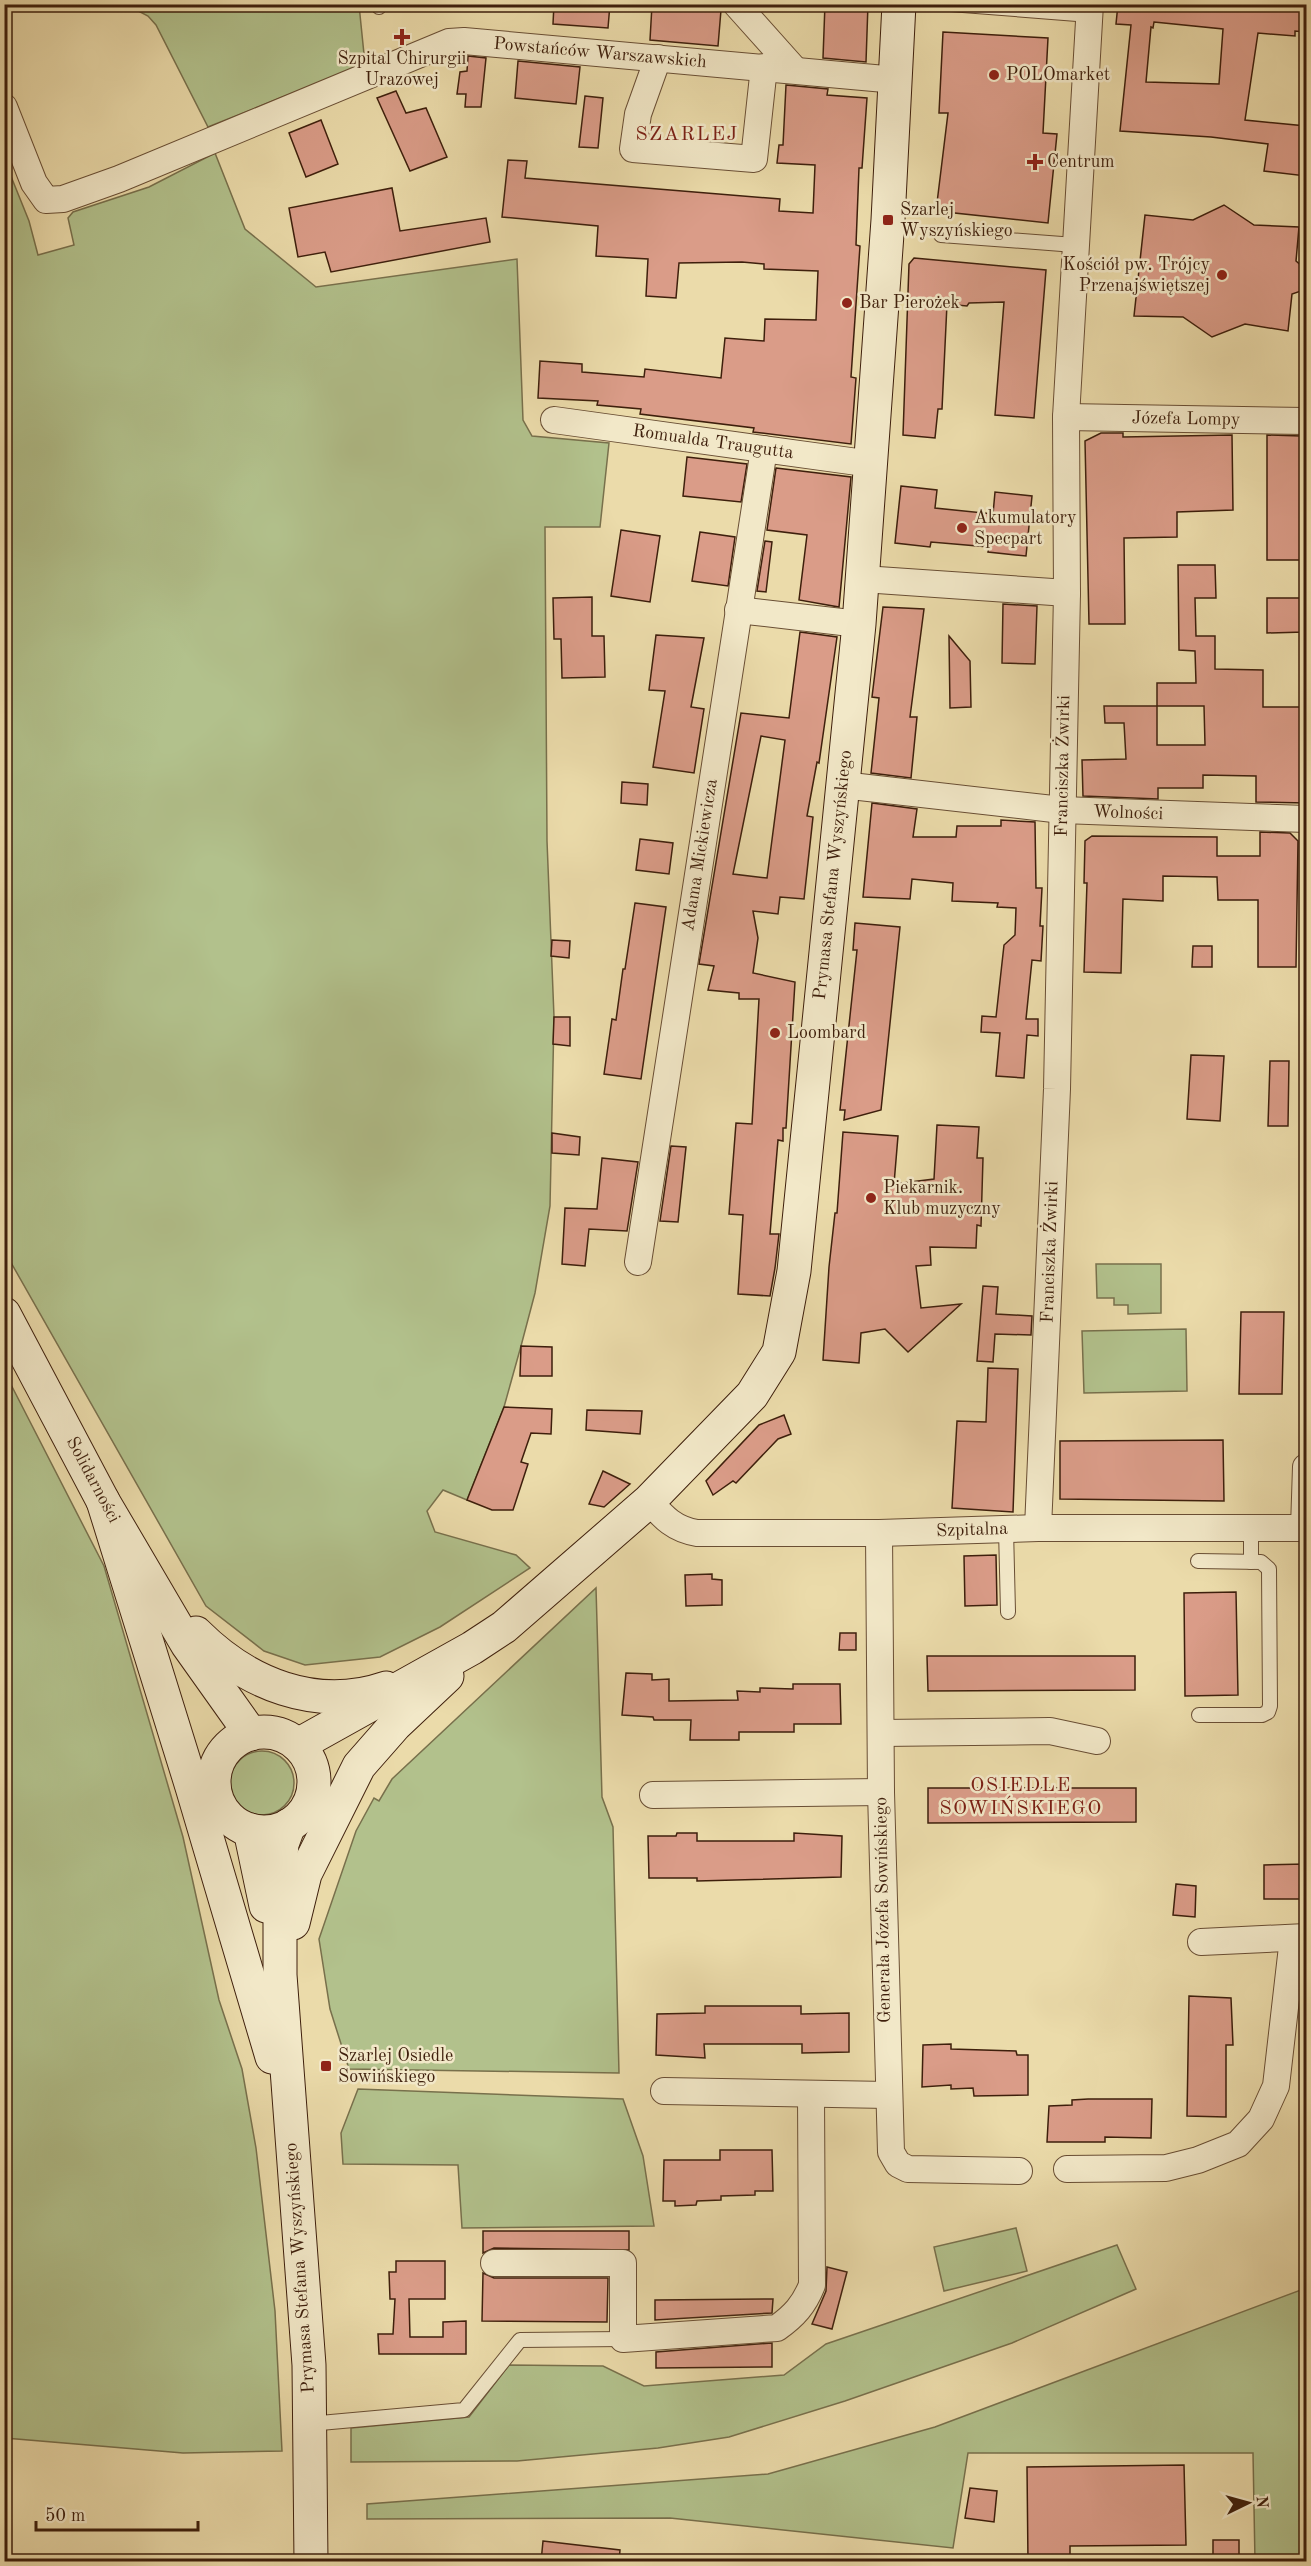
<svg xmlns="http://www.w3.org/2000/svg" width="1311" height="2566" viewBox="0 0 1311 2566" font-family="'Old Standard TT',serif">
	<rect width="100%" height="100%" fill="#ebdbaa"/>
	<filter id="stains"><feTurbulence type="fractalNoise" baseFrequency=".00333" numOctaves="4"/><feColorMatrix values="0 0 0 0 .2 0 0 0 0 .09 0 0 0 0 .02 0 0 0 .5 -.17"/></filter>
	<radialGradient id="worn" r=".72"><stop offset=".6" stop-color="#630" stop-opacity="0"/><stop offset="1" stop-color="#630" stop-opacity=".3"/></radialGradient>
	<g fill="#b2c18c" stroke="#78704c" stroke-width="1.5">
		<polygon points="127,5 359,5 365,64 208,127 156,25 148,16"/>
		<polygon points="215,153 245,229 316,287 517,259 523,420 532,436 609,443 600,527 545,527 547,841 554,1017 550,1206 535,1293 521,1346 504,1407 467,1500 443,1490 427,1511 435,1532 516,1555 530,1568 440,1627 380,1657 305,1665 264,1651 206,1606 5,1252 4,159 29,221 38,255 74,245 68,218 73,212 149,187"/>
		<polygon points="1096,1264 1161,1264 1161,1313 1128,1314 1128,1305 1114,1305 1114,1298 1097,1298"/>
		<polygon points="1186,1329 1187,1391 1084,1393 1082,1331"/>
		<polygon points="4,1371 104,1566 183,1837 219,2000 242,2069 256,2148 275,2311 282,2451 183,2453 5,2438"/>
		<polygon points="596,1588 602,1797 613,1827 619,2073 349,2069 330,2009 319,1939 356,1831 374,1798 379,1801 392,1779"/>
		<circle cx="262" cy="1783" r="32"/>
		<polygon points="358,2089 623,2099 643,2156 654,2226 462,2228 458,2165 343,2164 341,2133"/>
		<polygon points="1016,2228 1027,2271 944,2291 934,2247"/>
		<polygon points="1117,2245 1136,2289 1012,2343 845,2401 729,2437 658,2448 517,2461 351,2462 351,2428 469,2417 509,2365 603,2366 644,2386 784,2375 826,2344"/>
		<polygon points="1306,2288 1306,2561 1255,2561 1253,2453 968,2453 953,2548 670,2518 367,2519 367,2504 768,2474 935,2427"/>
	</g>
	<g fill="#da9c88" stroke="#3e1f0c" stroke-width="1.5" fill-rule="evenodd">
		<polygon points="554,4 610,4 608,28 553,24"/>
		<polygon points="825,4 868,4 866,62 823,58"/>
		<path d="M1118 4H1306V32L1295 31V36L1258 33 1245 120 1306 126V176L1264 171 1268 144 1211 137 1120 131 1131 25 1116 24ZM1154 22 1223 29 1219 84 1146 82 1151 27 1153 28Z"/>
		<polygon points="652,5 721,10 718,46 650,40"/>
		<polygon points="943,32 1048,38 1043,133 1057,134 1048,223 936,211 948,113 939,113"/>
		<polygon points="468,56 486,58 481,107 465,107 466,94 457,94 460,72 467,71"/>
		<polygon points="518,61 580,67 576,104 515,98"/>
		<polygon points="786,85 828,89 827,95 867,98 862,168 859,168 856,245 860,246 851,377 856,378 851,444 753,432 754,428 640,414 641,409 597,405 598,401 538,398 540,361 582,364 582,372 644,377 645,369 721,378 725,338 764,341 765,319 816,320 818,271 764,269 764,264 742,262 679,263 676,298 646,296 648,259 596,256 598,226 502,217 508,160 527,161 525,178 780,199 779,211 813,213 815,165 777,163 779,145 783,145"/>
		<polygon points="396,91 406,113 426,108 447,157 410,171 377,98"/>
		<polygon points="585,96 603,98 598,148 579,147"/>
		<polygon points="321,120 338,164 306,177 289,133"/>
		<polygon points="392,188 400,231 486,218 490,242 331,272 325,252 298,257 289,208"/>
		<polygon points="1224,205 1254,225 1299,227 1296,261 1304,268 1306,282 1301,291 1292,294 1288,331 1245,324 1212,337 1183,317 1134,316 1145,215 1193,220"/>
		<polygon points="914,258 1046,270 1034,418 995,415 1004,302 969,303 967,306 947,304 942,409 938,409 935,438 903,435 909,264"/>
		<polygon points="1101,433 1123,433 1123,437 1232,435 1233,510 1177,512 1177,537 1124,538 1125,624 1089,624 1085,441"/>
		<polygon points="1267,435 1301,436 1302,560 1267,560"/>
		<polygon points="687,457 747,464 741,502 683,496"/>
		<polygon points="776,468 851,477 839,607 799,600 807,535 767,530"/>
		<polygon points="901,486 937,490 935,508 993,514 995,492 1032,496 1026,556 988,552 989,547 931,542 930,547 895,543"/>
		<polygon points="621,530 660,536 650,602 611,596"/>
		<polygon points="700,532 735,537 728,586 692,581"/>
		<polygon points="765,541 772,542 766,592 757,591"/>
		<path d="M1178 565H1215L1216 598H1195L1196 636H1215V669L1263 670V707H1306V803L1256 802V776L1203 775V788H1158V799L1083 796 1082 760 1126 759 1124 723H1105L1104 706H1157V683H1196L1195 651 1179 650ZM1157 706H1204L1205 745H1157Z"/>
		<polygon points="592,597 592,636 604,636 605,677 562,678 561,639 554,639 553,598"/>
		<polygon points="1267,598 1304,598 1304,632 1267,633"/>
		<polygon points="1003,604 1037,606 1035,664 1002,663"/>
		<polygon points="883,607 924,609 910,717 917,717 911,778 871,773 879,698 872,697"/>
		<path d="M800 632 837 637 819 763 817 762 807 816 813 817 804 899 780 897 778 914 753 911 758 938 753 973 795 982 786 1128H783V1141L778 1140 770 1234H779L775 1268 770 1296 738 1294 743 1215 729 1214 736 1123 752 1124 759 999H739V993L708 990 714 966 699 964 741 713 789 718ZM761 736 785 740 767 878 733 874Z"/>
		<polygon points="656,635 704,638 691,707 704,709 694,773 653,767 665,691 649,690"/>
		<polygon points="949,636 970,661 971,707 950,708"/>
		<polygon points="622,782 648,784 647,805 621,803"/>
		<polygon points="872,803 917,809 913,837 956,837 957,826 1001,826 1001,820 1035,822 1036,888 1042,888 1040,926 1043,926 1041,961 1032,960 1026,1019 1038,1019 1038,1036 1027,1035 1024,1078 996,1076 1000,1033 981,1032 982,1016 996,1017 1004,945 1015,935 1016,908 997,907 998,903 952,901 953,883 912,879 910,899 863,897"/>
		<polygon points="1260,832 1290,833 1298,841 1296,967 1258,967 1258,900 1218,900 1217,877 1163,876 1163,901 1123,899 1121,973 1084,972 1087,883 1084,883 1085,841 1092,836 1217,837 1217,856 1260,856"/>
		<polygon points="640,839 673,843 669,874 636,870"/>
		<polygon points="635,903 666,907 641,1079 604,1074 612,1019 616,1020 623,969 625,969"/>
		<polygon points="855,923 900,927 881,1110 844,1120 845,1110 840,1110 857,950 853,950"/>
		<polygon points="552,940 570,941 569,958 551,956"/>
		<polygon points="1193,946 1212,946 1212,967 1192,967"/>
		<polygon points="554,1017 570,1017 570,1046 553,1044"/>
		<polygon points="1191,1055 1224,1056 1220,1121 1187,1119"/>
		<polygon points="1270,1061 1289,1061 1288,1126 1268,1126"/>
		<polygon points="937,1125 979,1127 977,1158 983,1158 981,1226 977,1225 976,1248 930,1247 931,1265 916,1266 921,1308 961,1304 908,1352 885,1329 861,1333 859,1363 823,1360 829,1267 835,1213 837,1213 843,1132 898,1136 894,1184 934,1179"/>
		<polygon points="552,1133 580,1137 579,1155 552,1153"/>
		<polygon points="671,1146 686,1147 678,1222 660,1221"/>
		<polygon points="602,1158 638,1162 627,1231 589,1229 585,1266 562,1264 565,1208 597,1209"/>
		<polygon points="983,1286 998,1287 996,1314 1032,1316 1031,1335 995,1334 993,1362 977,1361"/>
		<polygon points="1241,1312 1284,1312 1282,1394 1239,1394"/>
		<polygon points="521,1346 552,1347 552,1376 520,1376"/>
		<polygon points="988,1368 1018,1369 1013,1512 952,1508 957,1421 986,1422"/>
		<polygon points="504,1407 552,1409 551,1434 531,1433 521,1462 528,1464 513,1510 492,1510 467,1500"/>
		<polygon points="587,1410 642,1411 640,1434 586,1430"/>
		<polygon points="784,1415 791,1434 778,1439 736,1483 733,1481 713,1495 706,1481 759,1425"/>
		<polygon points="1223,1440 1224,1501 1060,1499 1060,1441"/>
		<polygon points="603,1471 630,1484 604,1507 589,1504"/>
		<polygon points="996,1555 997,1605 965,1606 964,1556"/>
		<polygon points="712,1574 712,1579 722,1580 722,1605 686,1606 685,1575"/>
		<polygon points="1236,1592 1238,1695 1185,1696 1184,1593"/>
		<polygon points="840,1633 856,1633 856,1650 839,1650"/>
		<polygon points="927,1656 1135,1656 1135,1690 928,1691"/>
		<polygon points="626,1673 652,1674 652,1680 669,1679 669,1701 738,1700 737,1691 760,1692 760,1688 793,1689 793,1684 840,1684 841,1724 794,1724 794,1732 739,1732 739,1740 690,1740 691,1720 654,1720 653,1717 622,1715"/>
		<polygon points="928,1788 1136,1788 1136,1822 928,1823"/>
		<polygon points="677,1833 697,1833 697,1841 794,1841 794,1833 842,1836 841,1877 697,1881 697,1878 649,1878 648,1836 676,1836"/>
		<polygon points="1306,1864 1306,1899 1264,1899 1264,1865"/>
		<polygon points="1176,1884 1196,1886 1195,1917 1173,1915"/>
		<polygon points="1189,1996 1231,1998 1233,2045 1226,2045 1226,2117 1187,2116"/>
		<polygon points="705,2006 801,2006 801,2014 849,2013 849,2052 802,2053 802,2044 704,2044 705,2058 656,2055 657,2014 705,2013"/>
		<polygon points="951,2044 951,2049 1016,2051 1017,2055 1028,2055 1028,2095 974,2096 973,2088 951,2089 951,2085 922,2087 923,2045"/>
		<polygon points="1088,2099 1152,2099 1151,2138 1105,2137 1105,2142 1047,2142 1049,2106 1072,2105 1072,2100"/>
		<polygon points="720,2150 772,2150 773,2191 755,2191 755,2195 721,2196 721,2200 697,2201 696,2205 675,2206 675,2201 663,2201 664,2160 720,2160"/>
		<polygon points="483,2231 629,2231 629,2250 494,2248 483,2253"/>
		<polygon points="396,2261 445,2261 445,2299 409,2299 410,2337 443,2337 443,2322 466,2321 466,2354 379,2354 378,2334 393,2334 395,2299 390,2299 389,2272 396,2272"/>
		<polygon points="827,2267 847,2272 832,2329 812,2324 826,2291"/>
		<polygon points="483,2273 494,2278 608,2278 607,2322 482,2321"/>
		<polygon points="773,2299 772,2313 655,2320 655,2300"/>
		<polygon points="772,2343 772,2367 656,2368 656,2352"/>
		<polygon points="1184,2465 1186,2545 1070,2546 1070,2562 1028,2562 1027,2467"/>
		<polygon points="970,2488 997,2491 994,2522 965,2518"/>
		<rect x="1213" y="2540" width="26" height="22"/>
		<polygon points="543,2541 620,2550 619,2562 541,2562"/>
	</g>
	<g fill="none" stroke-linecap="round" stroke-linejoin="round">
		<g stroke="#694e34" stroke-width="16">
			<g id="lane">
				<polyline points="379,4 379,7"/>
				<polyline points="950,4 1090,15"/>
				<polyline points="941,235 1075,245"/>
				<polyline points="1006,1529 1008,1612"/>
				<polyline points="1198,1561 1261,1562 1269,1569 1270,1706 1268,1712 1262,1715 1199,1715"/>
				<polyline points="1251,1562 1251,1528"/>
				<polyline points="309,2424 464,2410 520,2340 623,2339"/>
			</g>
		</g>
		<g stroke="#694e34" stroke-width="28">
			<g id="street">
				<polyline points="736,4 795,70"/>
				<polyline points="658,58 638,114 633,149 754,159 764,67"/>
				<polyline points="4,107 34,183 46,200 63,199 119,179 449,42 464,41 896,80"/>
				<polyline points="1066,417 1306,421"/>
				<polyline points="554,420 872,464"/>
				<polyline points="863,579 1067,593"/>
				<polyline points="738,610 859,624"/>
				<polyline points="842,785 1062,810 1306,819"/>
				<polyline points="638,1262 764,449"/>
				<path d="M649 1501C664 1518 674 1529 697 1533H879L1038 1528H1306"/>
				<polyline points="1038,1528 1057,1089 1067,593 1066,417 1090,4"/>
				<polyline points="1304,1528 1306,1467"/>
				<polyline points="879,1533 881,1792 891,2152 898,2164 908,2169 1019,2171"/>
				<polyline points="881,1733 1050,1731 1097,1741"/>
				<polyline points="653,1795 881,1792"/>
				<polyline points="1201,1942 1306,1937"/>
				<polyline points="664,2091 888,2095"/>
				<polyline points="1067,2169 1166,2168 1198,2160 1238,2144 1261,2119 1276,2086 1293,1938"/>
				<path d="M494 2263H623V2339L777 2328C794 2316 804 2305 812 2285L811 2095"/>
			</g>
		</g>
		<g stroke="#3e1f0c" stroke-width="35">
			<g id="secondary">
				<polyline points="4,1314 103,1501 187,1644 251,1734"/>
				<polyline points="103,1501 192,1787 272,2057"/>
				<path d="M196 1633C247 1684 316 1712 386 1688"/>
				<circle cx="264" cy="1782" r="50"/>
				<polyline points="298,1745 472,1648 504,1627 649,1501 752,1395 779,1352 794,1271 859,624 888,220 899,4"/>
				<polyline points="289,1825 282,1844 280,1868 280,1975 309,2365 311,2562"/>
				<polyline points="250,1830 266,1906"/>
				<polyline points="293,1923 305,1874 359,1766 395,1725 447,1676"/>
			</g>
		</g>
		<use href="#lane" stroke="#f2e8c8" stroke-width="14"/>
		<use href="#street" stroke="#f2e8c8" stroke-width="26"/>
		<use href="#secondary" stroke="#f2e8c8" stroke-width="33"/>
	</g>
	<g fill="#8f2418" stroke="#f2e8c8" stroke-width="2">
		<path d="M399 28h6v6h6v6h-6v6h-6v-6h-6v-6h6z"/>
		<circle cx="994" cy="75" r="6"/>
		<path d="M1032 153h6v6h6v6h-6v6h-6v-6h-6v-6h6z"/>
		<rect x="882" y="214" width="12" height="12" rx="3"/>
		<circle cx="1222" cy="275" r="6"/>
		<circle cx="847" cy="303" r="6"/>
		<circle cx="962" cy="528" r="6"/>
		<circle cx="775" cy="1033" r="6"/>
		<circle cx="871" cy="1198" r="6"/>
		<rect x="320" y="2060" width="12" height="12" rx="3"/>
	</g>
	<g text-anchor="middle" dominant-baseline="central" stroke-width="5" stroke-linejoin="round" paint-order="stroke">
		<g font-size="18" fill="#3e1f0c" stroke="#f2e8c8">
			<text transform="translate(600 53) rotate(5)">Powstańców Warszawskich</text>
			<text transform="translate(1186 419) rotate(1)">Józefa Lompy</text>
			<text transform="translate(713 442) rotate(8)">Romualda Traugutta</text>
			<text transform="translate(1063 766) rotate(-89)">Franciszka Żwirki</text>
			<text transform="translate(1128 813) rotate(2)">Wolności</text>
			<text transform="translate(700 855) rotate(-81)">Adama Mickiewicza</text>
			<text transform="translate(833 875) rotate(-84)">Prymasa Stefana Wyszyńskiego</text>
			<text transform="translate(1050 1252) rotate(-88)">Franciszka Żwirki</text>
			<text transform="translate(93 1480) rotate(62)">Solidarności</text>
			<text transform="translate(972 1530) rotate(-2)">Szpitalna</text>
			<text transform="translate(883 1910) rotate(-91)">Generała Józefa Sowińskiego</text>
			<text transform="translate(300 2268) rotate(-94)">Prymasa Stefana Wyszyńskiego</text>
		</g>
		<g font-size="18" fill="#3e1f0c" stroke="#f2e8c8" text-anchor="start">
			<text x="402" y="59" text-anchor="middle">Szpital Chirurgii<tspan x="402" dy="21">Urazowej</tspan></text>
			<text x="1006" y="75">POLOmarket</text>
			<text x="1047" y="162">Centrum</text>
			<text x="900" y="210">Szarlej<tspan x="900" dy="21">Wyszyńskiego</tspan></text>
			<text x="1210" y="265" text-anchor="end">Kościół pw. Trójcy<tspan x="1210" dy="21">Przenajświętszej</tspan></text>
			<text x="859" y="303">Bar Pierożek</text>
			<text x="974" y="518">Akumulatory<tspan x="974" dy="21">Specpart</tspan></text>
			<text x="787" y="1033">Loombard</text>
			<text x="883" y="1188">Piekarnik.<tspan x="883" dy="21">Klub muzyczny</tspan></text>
			<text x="338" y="2056">Szarlej Osiedle<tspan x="338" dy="21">Sowińskiego</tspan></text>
		</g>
		<g font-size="20" letter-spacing="1.5" fill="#7a1f14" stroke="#f2e8c8">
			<text x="687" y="135">SZARLEJ</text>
			<text x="1021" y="1786">OSIEDLE<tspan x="1021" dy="23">SOWIŃSKIEGO</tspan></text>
		</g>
	</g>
	<rect width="1311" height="2566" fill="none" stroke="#ebdbaa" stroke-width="24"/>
	<rect x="6" y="6" width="1299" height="2554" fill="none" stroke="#3e1f0c" stroke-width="3"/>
	<rect x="12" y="12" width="1287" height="2542" fill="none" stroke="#3e1f0c" stroke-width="1.5"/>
	<g transform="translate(1248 2503) rotate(85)" stroke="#f2e8c8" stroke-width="4.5" paint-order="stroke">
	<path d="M0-4.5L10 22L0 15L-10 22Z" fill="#3e1f0c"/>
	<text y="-9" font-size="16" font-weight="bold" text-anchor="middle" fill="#3e1f0c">N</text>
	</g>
	<path d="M36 2521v9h162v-9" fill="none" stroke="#3e1f0c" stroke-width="3"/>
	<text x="45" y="2521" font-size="18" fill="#3e1f0c" stroke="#f2e8c8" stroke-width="4.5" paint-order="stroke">50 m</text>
	<rect width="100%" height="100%" filter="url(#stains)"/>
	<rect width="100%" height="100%" fill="url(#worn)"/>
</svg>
